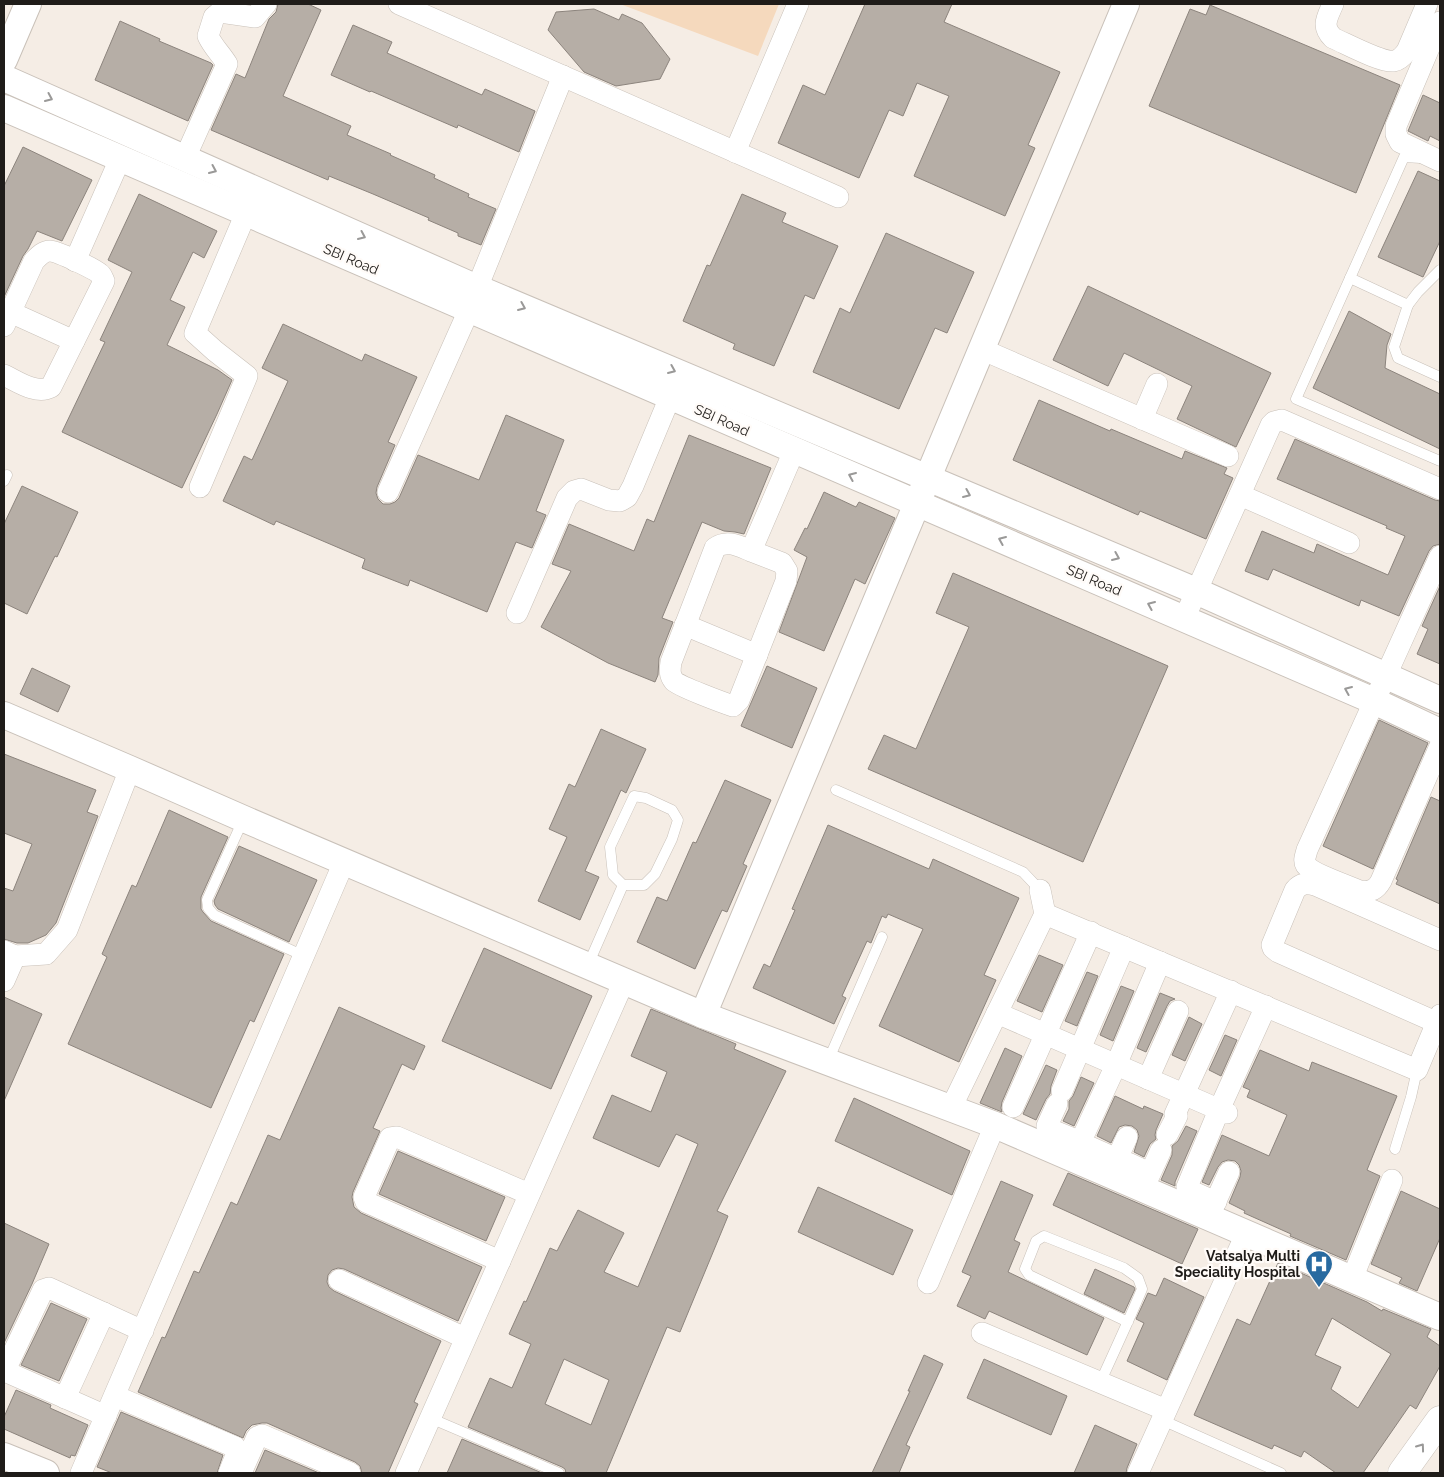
<svg xmlns="http://www.w3.org/2000/svg" width="1444" height="1477" viewBox="0 0 1444 1477" font-family="Raleway,sans-serif">
	<rect width="100%" height="100%" fill="#f5ede5"/>
	<polygon fill="#f5d9bd" points="620,4 779,4 758,56"/>
	<g fill="#b6aea6" stroke="#8c847d" fill-rule="evenodd">
		<polygon points="278,4 308,4 321,10 283,96 351,126 347,135 391,154 390,155 435,175 434,178 469,194 468,197 496,209 481,245 458,236 458,233 428,220 429,218 373,194 329,176 328,180 211,130 236,74 245,78 269,19 276,12"/>
		<polygon points="865,4 952,4 944,22 1060,72 1028,145 1035,148 1005,216 914,176 949,96 917,83 903,116 889,110 859,178 778,143 803,85 825,95"/>
		<polygon points="1210,5 1400,85 1356,193 1149,106 1190,9 1206,15"/>
		<polygon points="594,9 619,20 622,14 642,23 670,59 660,79 616,86 584,72 548,30 556,12"/>
		<polygon points="120,21 160,39 159,41 211,63 213,65 188,121 95,80"/>
		<polygon points="353,25 392,42 387,53 482,95 485,89 535,111 519,152 458,125 457,128 371,91 370,92 331,75"/>
		<polygon points="1423,95 1440,103 1440,141 1430,136 1428,141 1408,131"/>
		<polygon points="23,147 92,180 62,241 37,231 28,249 23,256 4,297 4,186"/>
		<polygon points="1418,171 1440,181 1440,241 1423,277 1378,257"/>
		<polygon points="139,194 217,231 204,258 193,252 170,300 185,307 167,345 218,370 232,380 217,414 182,488 62,432 105,342 100,340 132,272 108,260"/>
		<polygon points="742,194 786,213 782,222 838,246 814,299 805,295 774,366 733,349 735,344 683,321 707,265 710,266"/>
		<polygon points="886,233 974,272 947,333 935,328 899,409 813,372 840,308 850,313"/>
		<polygon points="1088,286 1271,373 1236,447 1177,419 1192,386 1124,353 1108,386 1053,360"/>
		<polygon points="1349,311 1391,334 1387,345 1385,368 1440,394 1440,449 1313,388"/>
		<polygon points="283,324 362,361 365,354 417,377 388,442 395,445 377,487 376,493 378,499 383,504 390,504 395,502 399,498 418,455 479,480 506,415 564,440 536,511 546,515 532,548 516,542 487,612 410,580 408,586 362,568 365,559 276,521 274,525 223,501 244,456 252,460 288,381 262,368"/>
		<polygon points="1039,400 1110,431 1111,429 1182,459 1185,451 1227,468 1224,474 1233,478 1206,539 1140,511 1138,515 1013,460"/>
		<polygon points="689,435 771,468 744,534 735,532 724,531 702,522 662,618 673,622 659,658 658,675 655,682 608,663 541,627 571,571 552,564 569,524 634,551 647,519 654,522"/>
		<polygon points="1295,439 1435,500 1440,501 1440,544 1433,546 1429,551 1399,616 1361,600 1359,606 1273,569 1268,580 1245,571 1262,531 1314,553 1317,544 1388,575 1405,536 1386,528 1387,526 1277,479"/>
		<polygon points="22,486 78,512 57,557 55,556 27,614 4,603 4,524"/>
		<polygon points="824,492 856,507 859,502 895,518 865,584 855,579 824,651 779,632 807,557 794,550 805,528 807,529"/>
		<polygon points="953,573 1168,666 1083,862 868,769 884,735 916,749 969,627 936,613"/>
		<polygon points="1440,586 1440,664 1417,654 1428,629 1422,626"/>
		<polygon points="767,666 817,688 792,748 741,726"/>
		<polygon points="32,668 70,686 58,712 20,694"/>
		<polygon points="1379,720 1428,743 1373,869 1323,846"/>
		<polygon points="601,729 646,749 626,793 621,790 585,871 599,877 580,920 538,901 567,837 549,829 569,784 575,787"/>
		<polygon points="4,754 96,790 87,812 98,816 56,923 46,935 28,943 17,943 4,939 4,888 13,891 32,844 4,833"/>
		<polygon points="725,780 771,800 743,864 747,866 727,912 722,910 695,969 637,942 657,897 667,901 693,842 696,843"/>
		<polygon points="1431,797 1440,801 1440,904 1396,884 1398,880 1396,879"/>
		<polygon points="169,810 228,837 201,897 201,909 203,912 211,921 284,954 254,1022 250,1020 211,1108 68,1044 107,957 102,954 132,885 136,887"/>
		<polygon points="828,825 929,869 933,859 1019,898 984,975 996,980 959,1062 879,1026 923,929 888,914 886,918 882,916 871,943 867,941 842,996 846,998 834,1024 753,988 764,964 770,967 795,910 792,909"/>
		<polygon points="239,846 317,880 289,942 218,909 215,905 214,901"/>
		<polygon points="484,948 592,996 551,1089 442,1041"/>
		<polygon points="1039,955 1063,965 1042,1012 1017,1001"/>
		<polygon points="1087,972 1098,976 1077,1026 1065,1021"/>
		<polygon points="1121,986 1134,991 1113,1041 1100,1035"/>
		<polygon points="1160,993 1175,999 1170,1001 1167,1006 1146,1052 1137,1048"/>
		<polygon points="4,997 42,1014 4,1101"/>
		<polygon points="339,1007 425,1046 414,1070 402,1064 373,1128 380,1131 353,1192 352,1197 354,1207 361,1213 482,1267 458,1321 344,1269 338,1268 332,1270 328,1275 327,1282 329,1287 334,1291 441,1341 414,1402 418,1404 388,1473 362,1473 360,1466 355,1462 267,1423 262,1423 252,1425 246,1431 243,1438 138,1392 162,1337 165,1338 194,1271 199,1273 231,1202 237,1205 268,1135 280,1140"/>
		<path d="M651 1009 736 1044 734 1049 786 1071 717 1211 728 1216 680 1332 667 1327 606 1473H566L565 1469 562 1467 468 1427 490 1378 512 1388 531 1344 509 1334 524 1301 526 1302 550 1248 557 1251 578 1210 624 1233 604 1272 638 1287 698 1144 676 1134 659 1167 593 1138 612 1095 651 1112 667 1072 631 1056ZM564 1359 609 1380 591 1425 545 1404Z"/>
		<polygon points="1189,1017 1202,1024 1185,1061 1172,1055"/>
		<polygon points="1225,1035 1237,1040 1221,1076 1209,1070"/>
		<polygon points="1005,1048 1022,1056 1002,1102 1001,1108 1002,1112 980,1103"/>
		<polygon points="1260,1050 1309,1071 1312,1062 1397,1096 1367,1170 1380,1176 1346,1260 1290,1236 1291,1234 1244,1213 1245,1211 1229,1203 1240,1177 1241,1171 1239,1165 1235,1161 1228,1160 1222,1162 1218,1167 1209,1185 1202,1182 1222,1135 1269,1156 1287,1115 1247,1097 1250,1090 1243,1087"/>
		<polygon points="1046,1065 1057,1070 1051,1086 1050,1094 1046,1099 1036,1120 1023,1114"/>
		<polygon points="1081,1077 1094,1083 1074,1126 1063,1121 1069,1109 1069,1101 1073,1096"/>
		<polygon points="1115,1096 1143,1109 1144,1106 1163,1114 1156,1130 1155,1135 1156,1139 1150,1144 1144,1157 1134,1152 1139,1136 1137,1130 1132,1126 1125,1125 1119,1127 1111,1143 1097,1136"/>
		<polygon points="854,1098 970,1151 952,1195 835,1141"/>
		<polygon points="1186,1126 1197,1131 1175,1182 1175,1186 1161,1180 1172,1155 1172,1146 1178,1141"/>
		<polygon points="398,1151 505,1197 486,1241 379,1194"/>
		<polygon points="1068,1173 1198,1229 1182,1264 1053,1205"/>
		<polygon points="1001,1181 1033,1195 1014,1240 1020,1243 1008,1272 1104,1318 1087,1355 989,1311 985,1319 957,1306 971,1276 962,1272"/>
		<polygon points="818,1187 913,1230 893,1275 798,1232"/>
		<polygon points="1401,1191 1440,1209 1440,1238 1417,1291 1399,1283 1402,1278 1371,1264"/>
		<polygon points="4,1223 49,1244 32,1284 4,1343"/>
		<path d="M1278 1263 1367 1302 1382 1311 1383 1309 1431 1329 1427 1337 1440 1346V1366L1416 1409 1410 1405 1363 1473H1336L1304 1451 1301 1457 1274 1445 1272 1449 1194 1415 1237 1319 1250 1325ZM1332 1318 1391 1354 1358 1408 1331 1389 1341 1367 1315 1355Z"/>
		<polygon points="1095,1269 1134,1287 1135,1289 1124,1313 1084,1294"/>
		<polygon points="1164,1278 1204,1297 1167,1380 1127,1361 1144,1323 1136,1319 1148,1293 1156,1296"/>
		<polygon points="51,1303 87,1319 59,1381 21,1365"/>
		<polygon points="924,1355 943,1364 906,1445 910,1447 899,1473 872,1473 910,1391 908,1391"/>
		<polygon points="984,1359 1067,1396 1051,1435 967,1398"/>
		<polygon points="16,1390 51,1405 50,1408 88,1425 75,1456 71,1455 70,1458 4,1429 4,1417"/>
		<polygon points="121,1412 223,1455 217,1473 112,1473 97,1467"/>
		<polygon points="1095,1425 1137,1444 1127,1468 1126,1473 1074,1473"/>
		<polygon points="462,1439 542,1473 447,1473"/>
		<polygon points="265,1450 319,1473 255,1473"/>
	</g>
	<g fill="none" stroke-linecap="round" stroke-linejoin="round">
		<g stroke="#c9c1b9" stroke-width="11">
			<g id="service">
				<polyline points="1421,158 1404,157 1296,399 1440,461"/>
				<polyline points="1350,278 1408,305 1418,292 1440,270"/>
				<polyline points="1408,305 1394,347 1398,358 1440,377"/>
				<polyline points="4,481 7,475"/>
				<polyline points="836,790 1023,872 1040,890"/>
				<polyline points="243,820 207,900 208,908 214,915 304,956"/>
				<polyline points="588,965 623,885 613,875 610,847 634,796 646,798 672,810 678,820 672,839 655,874 644,885 623,885"/>
				<polyline points="828,1061 882,937"/>
				<polyline points="1395,1149 1411,1097 1417,1070"/>
				<path d="M1100 1383C1114 1352 1129 1320 1142 1289L1138 1278 1124 1268 1044 1236 1036 1241 1025 1269 1029 1275 1128 1322"/>
				<polyline points="430,1418 559,1473"/>
				<polyline points="1162,1420 1281,1473"/>
			</g>
		</g>
		<g stroke="#c9c1b9" stroke-width="22">
			<g id="minor">
				<polyline points="399,4 838,197"/>
				<path d="M1333 4C1327 18 1321 26 1333 38 1347 44 1382 63 1394 61 1400 60 1404 55 1407 51L1427 4"/>
				<polyline points="1440,22 1396,126 1396,134 1400,142 1440,161"/>
				<polyline points="735,152 798,4"/>
				<path d="M185 158 227 64C221 54 213 47 208 36L214 17 220 12 255 17 266 4"/>
				<polyline points="75,261 120,159"/>
				<polyline points="477,288 563,76"/>
				<polyline points="10,312 74,341"/>
				<path d="M4 326 34 261C38 257 43 251 50 251 57 251 95 269 100 274 102 275 103 279 104 281L51 387C36 395 17 381 4 375"/>
				<polyline points="981,349 1228,456"/>
				<polyline points="1142,419 1157,384"/>
				<polyline points="200,487 247,376 215,351 195,333 246,213"/>
				<polyline points="388,492 469,310"/>
				<polyline points="1240,495 1349,543"/>
				<path d="M751 551C739 546 727 539 715 548L671 662C670 669 669 675 674 681 678 686 724 703 733 706L739 700 786 581 787 571 782 563 751 551 794 451"/>
				<path d="M1440 556 1307 850C1306 855 1303 860 1306 865 1311 873 1350 887 1360 891 1371 892 1376 890 1381 881L1440 746"/>
				<polyline points="517,613 567,498 574,491 581,489 609,500 620,501 627,497 633,486 670,397"/>
				<polyline points="1184,619 1271,425 1274,422 1282,420 1440,489"/>
				<polyline points="685,625 757,655"/>
				<polyline points="1045,914 1417,1070 1440,1015"/>
				<path d="M1440 940 1315 885C1306 883 1301 883 1295 890L1272 945 1273 948 1278 952 1440 1024"/>
				<polyline points="4,951 15,956 46,954 67,930 130,769"/>
				<polyline points="4,981 15,956"/>
				<polyline points="997,1013 1227,1113"/>
				<polyline points="1148,1079 1178,1011"/>
				<polyline points="1062,1091 1124,947"/>
				<polyline points="1057,1104 1047,1126 1049,1129 1081,1142"/>
				<polyline points="1013,1107 1091,932"/>
				<polyline points="951,1108 1045,914 1040,890"/>
				<polyline points="1167,1135 1177,1116 1175,1114 1231,991"/>
				<polyline points="1090,1147 1117,1159"/>
				<polyline points="1073,1158 1116,1065 1160,962"/>
				<polyline points="1128,1163 1150,1173"/>
				<polyline points="1110,1174 1127,1137"/>
				<polyline points="1143,1189 1161,1150"/>
				<polyline points="1216,1202 1191,1191 1187,1187 1219,1110 1266,1006"/>
				<polyline points="1210,1214 1229,1172"/>
				<polyline points="500,1261 366,1202 364,1197 390,1138 397,1137 529,1194"/>
				<polyline points="1352,1279 1392,1180"/>
				<polyline points="339,1280 465,1338"/>
				<polyline points="928,1283 995,1125"/>
				<polyline points="982,1333 1166,1410"/>
				<polyline points="115,1396 235,1447 237,1453 229,1473"/>
				<polyline points="65,1398 104,1313"/>
				<polyline points="106,1416 9,1373 7,1366 43,1290 49,1288 143,1331"/>
				<polyline points="81,1473 344,862"/>
				<polyline points="241,1473 257,1437 262,1435 350,1473"/>
				<polyline points="406,1473 624,981"/>
				<polyline points="1138,1473 1246,1234"/>
			</g>
		</g>
		<g stroke="#c9c1b9" stroke-width="28">
			<g id="tertiary">
				<polyline points="4,60 28,4"/>
				<polyline points="4,78 477,288 1196,591 1440,700"/>
				<polyline points="4,108 1374,701 1440,732"/>
				<polyline points="4,715 130,769 244,819 703,1015 995,1125 1440,1317"/>
				<polyline points="703,1015 1126,4"/>
				<polyline points="4,1456 46,1473"/>
			</g>
		</g>
		<g stroke="#c9c1b9" stroke-width="29">
			<polyline id="secondary" points="1402,1473 1440,1420"/>
		</g>
		<use href="#service" stroke="#fff" stroke-width="10"/>
		<use href="#minor" stroke="#fff" stroke-width="21"/>
		<use href="#tertiary" stroke="#fff" stroke-width="26"/>
		<use href="#secondary" stroke="#fff" stroke-width="28"/>
	</g>
	<defs><path id="oneway-chevron" d="M-2-3.5L2.5 0L-2 3.5" fill="none" stroke-width="1.6" stroke-linecap="round" stroke-linejoin="round" transform="scale(1.25)"/></defs>
	<g stroke="#9a9998">
		<use href="#oneway-chevron" transform="translate(49 98) rotate(24)"/>
		<use href="#oneway-chevron" transform="translate(213 170) rotate(24)"/>
		<use href="#oneway-chevron" transform="translate(362 236) rotate(24)"/>
		<use href="#oneway-chevron" transform="translate(522 307) rotate(23)"/>
		<use href="#oneway-chevron" transform="translate(672 370) rotate(23)"/>
		<use href="#oneway-chevron" transform="translate(852 476) rotate(-157)"/>
		<use href="#oneway-chevron" transform="translate(967 494) rotate(23)"/>
		<use href="#oneway-chevron" transform="translate(1002 540) rotate(-157)"/>
		<use href="#oneway-chevron" transform="translate(1116 557) rotate(23)"/>
		<use href="#oneway-chevron" transform="translate(1151 605) rotate(-157)"/>
		<use href="#oneway-chevron" transform="translate(1348 690) rotate(-157)"/>
		<use href="#oneway-chevron" transform="translate(1421 1447) rotate(-54)"/>
	</g>
	<defs>
		<g id="hospital-pin" transform="scale(1.4375)"><path d="M0 17L-7.5 6A9.5 9.5 0 1 1 7.5 6Z" fill="#286aa0" stroke="#fffbf8"/><path d="M-5-5h3v3.5h4V-5h3V5h-3V1.5h-4V5h-3Z" fill="#fff"/></g>
	</defs>
	<g fill-rule="evenodd">
		<use href="#hospital-pin" x="1319" y="1264"/>
	</g>
	<g text-anchor="middle" dominant-baseline="central" stroke-width="4.5" stroke-linejoin="round" paint-order="stroke">
		<g font-size="14" fill="#1f1c19" stroke="#fffbf8">
			<text transform="translate(351 259) rotate(23)">SBI Road</text>
			<text transform="translate(722 420) rotate(24)">SBI Road</text>
			<text transform="translate(1094 580) rotate(23)">SBI Road</text>
		</g>
		<g font-size="14" font-weight="bold" fill="#1f1c19" stroke="#fffbf8" text-anchor="end">
			<text x="1300" y="1256">Vatsalya Multi<tspan x="1300" dy="16">Speciality Hospital</tspan></text>
		</g>
	</g>
	<rect width="1444" height="1477" fill="none" stroke="#1f1c19" stroke-width="10"/>
</svg>
